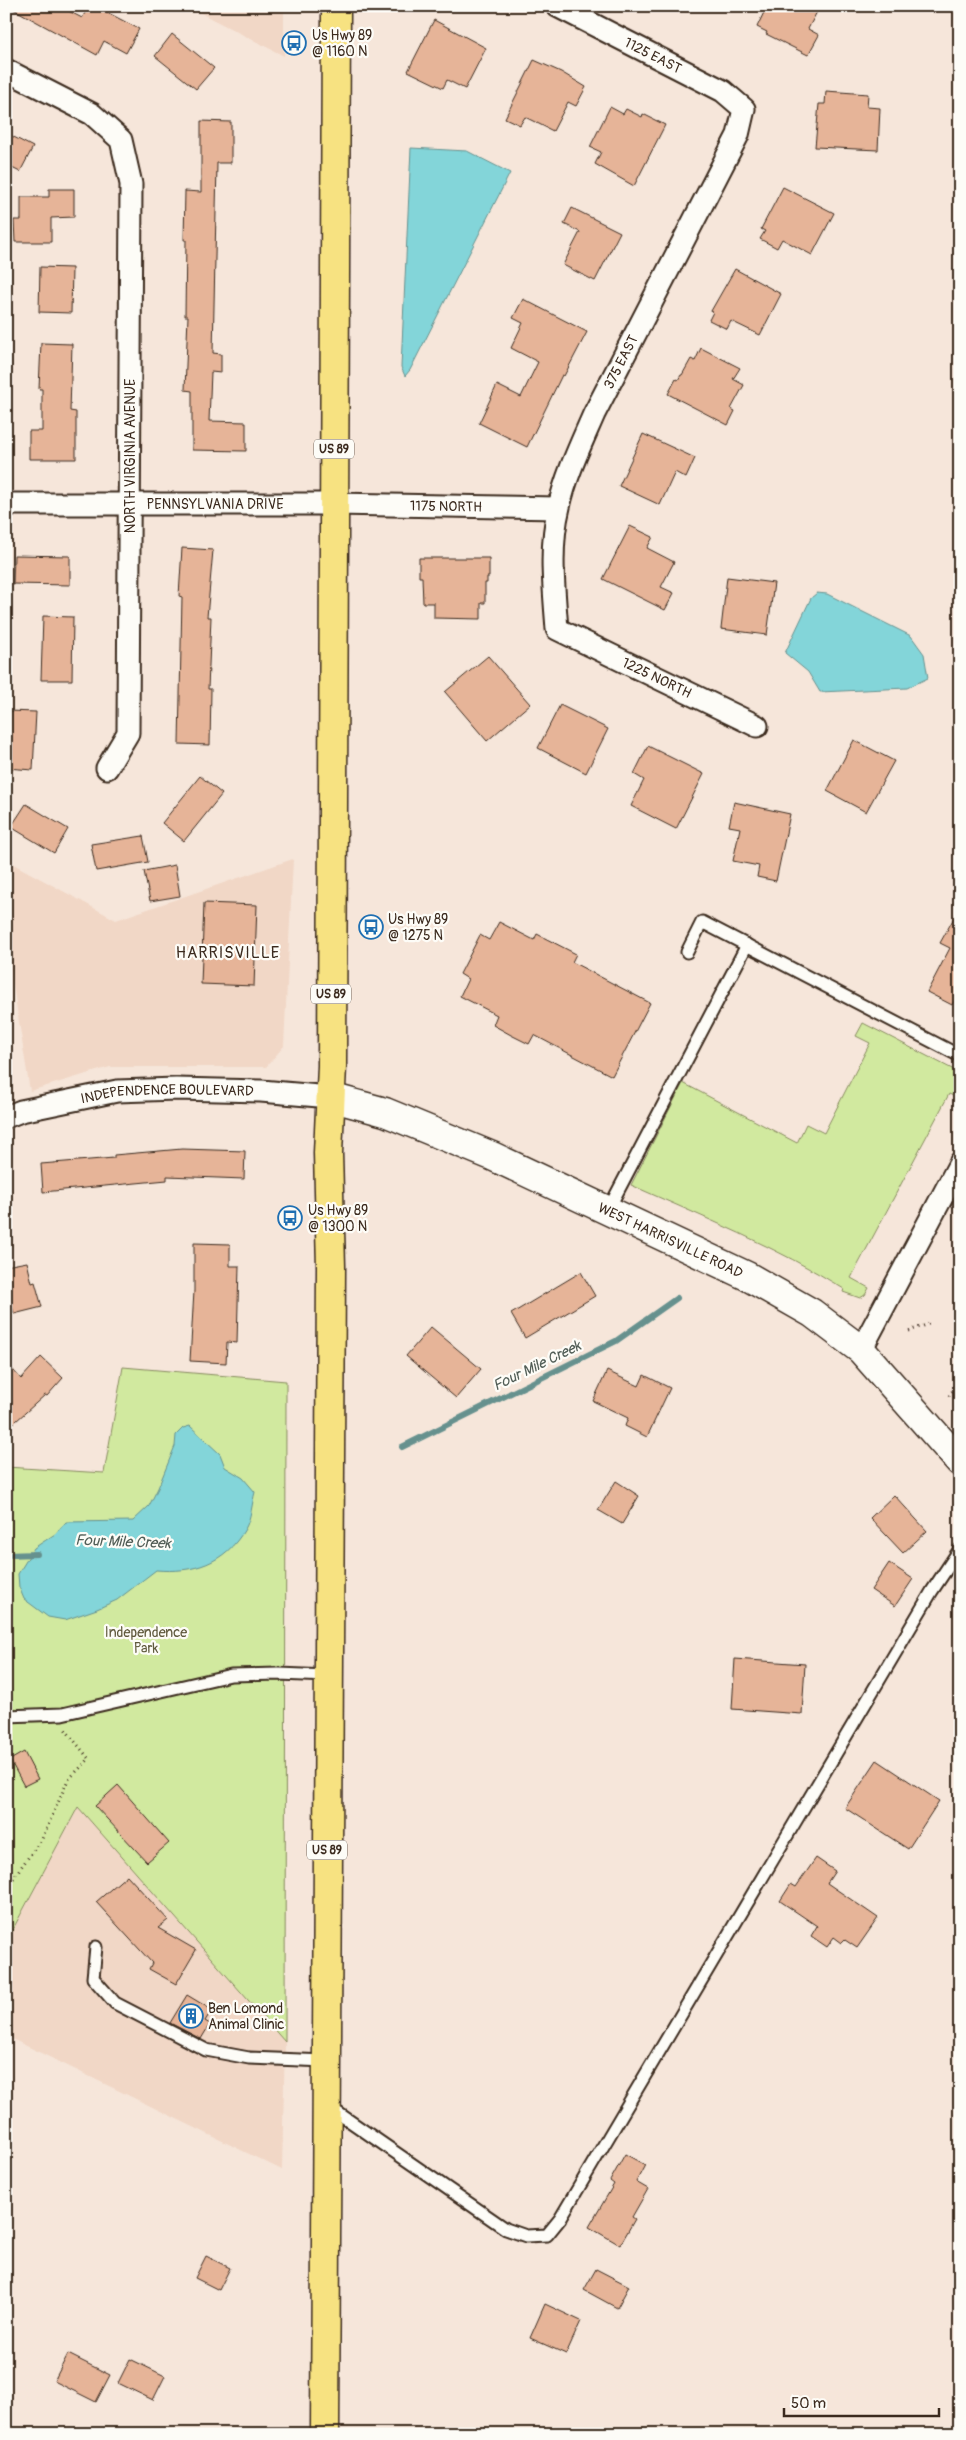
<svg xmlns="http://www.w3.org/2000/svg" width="966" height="2440" viewBox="0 0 966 2440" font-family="Pangolin,sans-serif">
	<rect width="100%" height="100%" fill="#f6e6da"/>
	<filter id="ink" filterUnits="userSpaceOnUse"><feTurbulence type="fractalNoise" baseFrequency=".02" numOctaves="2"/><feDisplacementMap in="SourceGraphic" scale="10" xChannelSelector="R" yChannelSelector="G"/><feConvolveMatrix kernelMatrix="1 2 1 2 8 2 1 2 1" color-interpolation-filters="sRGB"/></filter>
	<g filter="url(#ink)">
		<g fill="#f1d7c6">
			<polygon points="187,6 284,6 284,56"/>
			<polygon points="293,859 284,1046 266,1067 110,1067 30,1091 6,941 6,860 116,920"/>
			<polygon points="78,1807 285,2042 282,2170 6,2036 6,1942"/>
		</g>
		<g fill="#d1e99f" stroke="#868a5e">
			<path d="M863 1023 960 1073V1099L949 1094 851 1278 869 1288 865 1295 860 1298 843 1292 844 1289C777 1247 703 1217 631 1185L683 1083 797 1143 806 1124 824 1133 870 1043 856 1036Z"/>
			<polygon points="123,1367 286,1381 285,2042 78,1807 6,1942 6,1467 104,1473"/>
		</g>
		<g fill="#83d5d9" stroke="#66918e">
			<polygon points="411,148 467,151 510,173 410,370 405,376 401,367"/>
			<polygon points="817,593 827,594 911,636 924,654 928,678 907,688 820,692 808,672 785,653 811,598"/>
			<path d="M190 1426 220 1454 225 1467 243 1478 255 1492C252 1503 251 1519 245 1529 225 1564 193 1573 156 1570L117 1600 97 1609 65 1620 48 1617 24 1599 19 1587 18 1574 34 1548 55 1534 66 1522 133 1521 149 1506 158 1488 175 1446 176 1435 183 1428Z"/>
		</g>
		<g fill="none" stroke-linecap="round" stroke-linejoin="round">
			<g stroke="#66918e" stroke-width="6">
				<polyline points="402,1447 616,1341 677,1298"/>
				<polyline points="6,1555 37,1554"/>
			</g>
		</g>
		<g fill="#e6b498" stroke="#3b2a1e">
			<polygon points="8,6 59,6 82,18 89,6 95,6 139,29 126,53 104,41 97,55"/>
			<polygon points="767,6 820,6 808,29 819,35 808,55 766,34 767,32 757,27"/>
			<polygon points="434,20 486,48 465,89 447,80 443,88 408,71"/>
			<polygon points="172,34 214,68 196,89 155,56"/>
			<polygon points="534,60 561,72 586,87 576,106 568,102 553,131 525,117 520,125 505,118"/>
			<polygon points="826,91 868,94 867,107 880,108 878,150 815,147 819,104 825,104"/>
			<polygon points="610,107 623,114 626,109 642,117 643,114 665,125 634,186 595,164 601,152 590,147"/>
			<polygon points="201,121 231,122 231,163 217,163 213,353 221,354 221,373 211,372 209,421 246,422 246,451 192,450 192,391 185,390 188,316 185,316 186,240 184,240 185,191 201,192"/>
			<polygon points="6,133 33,147 20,172 6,165"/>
			<polygon points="783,187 834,213 812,255 782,239 777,248 760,239 765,231 761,229"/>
			<polygon points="49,189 74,189 74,217 51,218 51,242 15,242 14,220 21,220 21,197 49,197"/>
			<polygon points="572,208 620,232 595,281 563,265 580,232 564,224"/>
			<polygon points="40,267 72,268 71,313 39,312"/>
			<polygon points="735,269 781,294 760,335 731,321 727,329 709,320 713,312 711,311"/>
			<polygon points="523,299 587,332 564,376 562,375 527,447 479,423 497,385 521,397 538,362 511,348 523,323 513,318"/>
			<polygon points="41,343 72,344 70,411 76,412 76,459 29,459 29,431 42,431 42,389 39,389"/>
			<polygon points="701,348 740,368 733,379 744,385 731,409 735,411 728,425 668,394 676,379 678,380 681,375 682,375 691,359 695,361"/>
			<polygon points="643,434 695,458 686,478 675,472 660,505 619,486"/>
			<polygon points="630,526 653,537 647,548 674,562 661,587 674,593 665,610 603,579"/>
			<polygon points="182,548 213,550 207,617 211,617 208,689 211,689 210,745 179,744 182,597 179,596"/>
			<polygon points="14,555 70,556 70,585 13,584"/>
			<polygon points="419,558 489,558 489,577 487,577 487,583 485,583 485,603 481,603 481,619 434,618 434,603 423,603 422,577 419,577"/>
			<polygon points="727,577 774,583 767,635 721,629"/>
			<polygon points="43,616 73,617 72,680 41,680"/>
			<polygon points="488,656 530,704 487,741 445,692"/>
			<polygon points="560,705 608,729 586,773 538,748"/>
			<polygon points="8,711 36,712 33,770 6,768"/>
			<polygon points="854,740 894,761 866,812 827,791"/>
			<polygon points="648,746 704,774 676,829 631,806 644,780 634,774"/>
			<polygon points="200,776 222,794 184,841 162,823"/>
			<polygon points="734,802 790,814 776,881 757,877 759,866 733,861 740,828 729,826"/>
			<polygon points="26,804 68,829 54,853 11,827"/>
			<polygon points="143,836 148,862 96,871 91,844"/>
			<polygon points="175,865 180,896 150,901 144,871"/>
			<polygon points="204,903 257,905 254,986 201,984"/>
			<polygon points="960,907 960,991 952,1005 927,992 950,948 940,943"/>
			<polygon points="499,922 534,940 537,934 576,954 572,962 650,1003 612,1076 534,1035 529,1044 511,1035 493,1025 497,1015 460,996 468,979 460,974 480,935 489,940"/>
			<polygon points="182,1149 245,1151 244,1179 167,1176 167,1180 43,1192 41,1164 114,1158 114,1155"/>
			<polygon points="194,1243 230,1244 230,1266 239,1266 237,1343 227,1342 226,1363 190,1361 194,1291"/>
			<polygon points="27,1262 32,1283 35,1282 42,1307 14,1314 6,1282 6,1266"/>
			<polygon points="581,1272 595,1296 525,1338 511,1314"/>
			<polygon points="431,1327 481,1369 456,1398 406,1356"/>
			<polygon points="41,1357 63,1378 47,1396 45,1395 6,1430 6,1362 21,1379"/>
			<polygon points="607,1371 639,1386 644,1375 670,1388 647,1437 625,1426 628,1418 593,1401"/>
			<polygon points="616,1481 639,1496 622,1524 598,1510"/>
			<polygon points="894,1495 927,1531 903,1553 870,1518"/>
			<polygon points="889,1563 913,1579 895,1606 871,1590"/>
			<polygon points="735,1659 805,1664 802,1714 732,1709"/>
			<polygon points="24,1752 38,1779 24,1786 10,1760"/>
			<polygon points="877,1760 939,1801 908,1849 845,1808"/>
			<polygon points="118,1785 169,1843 147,1862 95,1806"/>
			<polygon points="816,1858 835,1871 827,1883 878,1918 857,1948 845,1940 842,1943 834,1937 827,1947 811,1936 817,1926 780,1901 791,1884 796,1887"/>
			<polygon points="127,1875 168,1920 158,1928 196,1950 176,1984 149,1969 152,1963 96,1902"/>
			<polygon points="187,1995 212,2010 205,2021 210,2024 201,2039 170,2023"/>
			<polygon points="625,2154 645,2165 636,2182 648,2189 632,2217 635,2219 620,2245 589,2227 614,2184 610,2181"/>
			<polygon points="206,2256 230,2268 219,2290 195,2278"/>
			<polygon points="596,2269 629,2286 617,2308 584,2290"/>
			<polygon points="545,2304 581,2321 566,2354 530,2338"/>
			<polygon points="68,2354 110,2375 96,2402 54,2381"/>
			<polygon points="130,2359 165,2376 153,2400 118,2383"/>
		</g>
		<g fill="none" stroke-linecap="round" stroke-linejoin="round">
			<g stroke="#3b2a1e" stroke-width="15">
				<g id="service">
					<polyline points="687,952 702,922 960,1056"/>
					<polyline points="608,1210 747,945"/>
					<polyline points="6,1716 62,1714 231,1675 279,1674 328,1676"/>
					<polyline points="96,1947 93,1978 115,2003 206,2050 249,2058 327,2061"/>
					<polyline points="328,2106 506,2229 526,2236 547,2235 560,2219 932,1591 960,1549"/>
				</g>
			</g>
			<g stroke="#3b2a1e" stroke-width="25">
				<g id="minor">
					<path id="s1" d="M557 6 723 91 744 109 738 135 594 414C581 444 566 475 559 507 549 547 554 589 557 629L757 726"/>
					<polyline points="6,70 92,114 121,140 131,184 128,733 107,768"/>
					<path id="s2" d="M6 504H334L558 508"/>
					<path id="s3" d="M6 1117 21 1111 117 1091 176 1089 261 1091 330 1097"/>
					<polyline points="861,1350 960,1163"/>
				</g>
			</g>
			<g stroke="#3b2a1e" stroke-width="31">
				<g id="secondary">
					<path id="s4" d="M330 1097 385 1112 492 1156 747 1276 812 1313 861 1350 960 1462"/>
				</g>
			</g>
			<g stroke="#3b2a1e" stroke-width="31">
				<polyline id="primary" points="325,2434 331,1267 328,1153 332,1066 336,6"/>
			</g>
			<g stroke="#3b2a1e" stroke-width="3" stroke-dasharray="1 4" stroke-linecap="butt">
				<polyline points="909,1331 929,1324"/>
				<polyline points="949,1396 960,1380"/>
				<polyline points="6,1892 16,1874 42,1839 68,1780 89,1759 65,1729"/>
			</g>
			<use href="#service" stroke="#fdfcf7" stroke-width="11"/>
			<use href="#minor" stroke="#fdfcf7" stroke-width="21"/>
			<use href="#secondary" stroke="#fdfcf7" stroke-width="28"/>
			<use href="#primary" stroke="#f7e281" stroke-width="28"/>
		</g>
	</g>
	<defs>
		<g id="bus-ring" transform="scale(1.25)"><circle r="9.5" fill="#fdfcf7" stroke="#1f6fb2" stroke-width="1.5"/><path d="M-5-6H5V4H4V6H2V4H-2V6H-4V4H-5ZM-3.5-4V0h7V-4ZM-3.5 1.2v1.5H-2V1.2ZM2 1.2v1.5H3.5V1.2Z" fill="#1f6fb2"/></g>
		<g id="building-ring" transform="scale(1.25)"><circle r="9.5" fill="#fdfcf7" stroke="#1f6fb2" stroke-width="1.5"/><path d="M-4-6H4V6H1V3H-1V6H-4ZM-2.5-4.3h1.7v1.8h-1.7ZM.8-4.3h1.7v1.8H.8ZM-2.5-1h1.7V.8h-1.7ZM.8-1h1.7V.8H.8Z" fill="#1f6fb2"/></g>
	</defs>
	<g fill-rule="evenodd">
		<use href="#bus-ring" x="294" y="43"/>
		<use href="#bus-ring" x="371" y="927"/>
		<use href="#bus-ring" x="290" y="1218"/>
		<use href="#building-ring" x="191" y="2016"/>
	</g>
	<g text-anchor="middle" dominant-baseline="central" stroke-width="4.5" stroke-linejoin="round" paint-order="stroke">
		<g fill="#fdfcf7" stroke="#75695f" stroke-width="1">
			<rect x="314" y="439.5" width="40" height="19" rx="4"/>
			<rect x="311" y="984.5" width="40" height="19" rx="4"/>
			<rect x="307" y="1840.5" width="40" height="19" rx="4"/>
		</g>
		<g font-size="12" font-weight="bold" fill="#3b2a1e">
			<text x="334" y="449">US 89</text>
			<text x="331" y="994">US 89</text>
			<text x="327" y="1850">US 89</text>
		</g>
		<g font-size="14" fill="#3b2a1e" stroke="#fdfcf7" text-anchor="start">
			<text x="312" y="35">Us Hwy 89<tspan x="312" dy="16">@ 1160 N</tspan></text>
			<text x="388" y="919">Us Hwy 89<tspan x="388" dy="16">@ 1275 N</tspan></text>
			<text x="308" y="1210">Us Hwy 89<tspan x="308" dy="16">@ 1300 N</tspan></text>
			<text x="208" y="2008">Ben Lomond<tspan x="208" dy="16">Animal Clinic</tspan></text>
		</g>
		<g font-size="14" fill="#3b2a1e" stroke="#fdfcf7">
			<text stroke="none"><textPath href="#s1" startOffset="108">1125 EAST</textPath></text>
			<text transform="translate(621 362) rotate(-63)">375 EAST</text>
			<text transform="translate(130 456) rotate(-90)">NORTH VIRGINIA AVENUE</text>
			<text stroke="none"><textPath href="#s2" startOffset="209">PENNSYLVANIA DRIVE</textPath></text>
			<text stroke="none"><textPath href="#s2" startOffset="440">1175 NORTH</textPath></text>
			<text stroke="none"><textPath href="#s1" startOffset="888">1225 NORTH</textPath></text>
			<text stroke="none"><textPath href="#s3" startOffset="164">INDEPENDENCE BOULEVARD</textPath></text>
			<text stroke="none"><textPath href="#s4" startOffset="370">WEST HARRISVILLE ROAD</textPath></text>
		</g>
		<g font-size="14" fill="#605a3e" stroke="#fdfcf7">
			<text x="146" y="1632">Independence<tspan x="146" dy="16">Park</tspan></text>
		</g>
		<g font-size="15" font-style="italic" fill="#515d56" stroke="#fdfcf7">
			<text transform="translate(537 1366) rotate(-26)">Four Mile Creek</text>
			<text transform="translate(123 1542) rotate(2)">Four Mile Creek</text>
		</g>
		<g font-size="16" letter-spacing="1" fill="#3b2a1e" stroke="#fdfcf7">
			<text x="228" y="953">HARRISVILLE</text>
		</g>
	</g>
	<rect width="966" height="2440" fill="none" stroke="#fdfcf7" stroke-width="25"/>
	<rect x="12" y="12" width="941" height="2415" fill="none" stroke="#3b2a1e" stroke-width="2" filter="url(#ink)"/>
	<path d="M784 2408v8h155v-8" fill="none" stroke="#3b2a1e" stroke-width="2.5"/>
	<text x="791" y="2408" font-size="15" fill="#3b2a1e" stroke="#fdfcf7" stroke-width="4" paint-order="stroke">50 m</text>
</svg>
